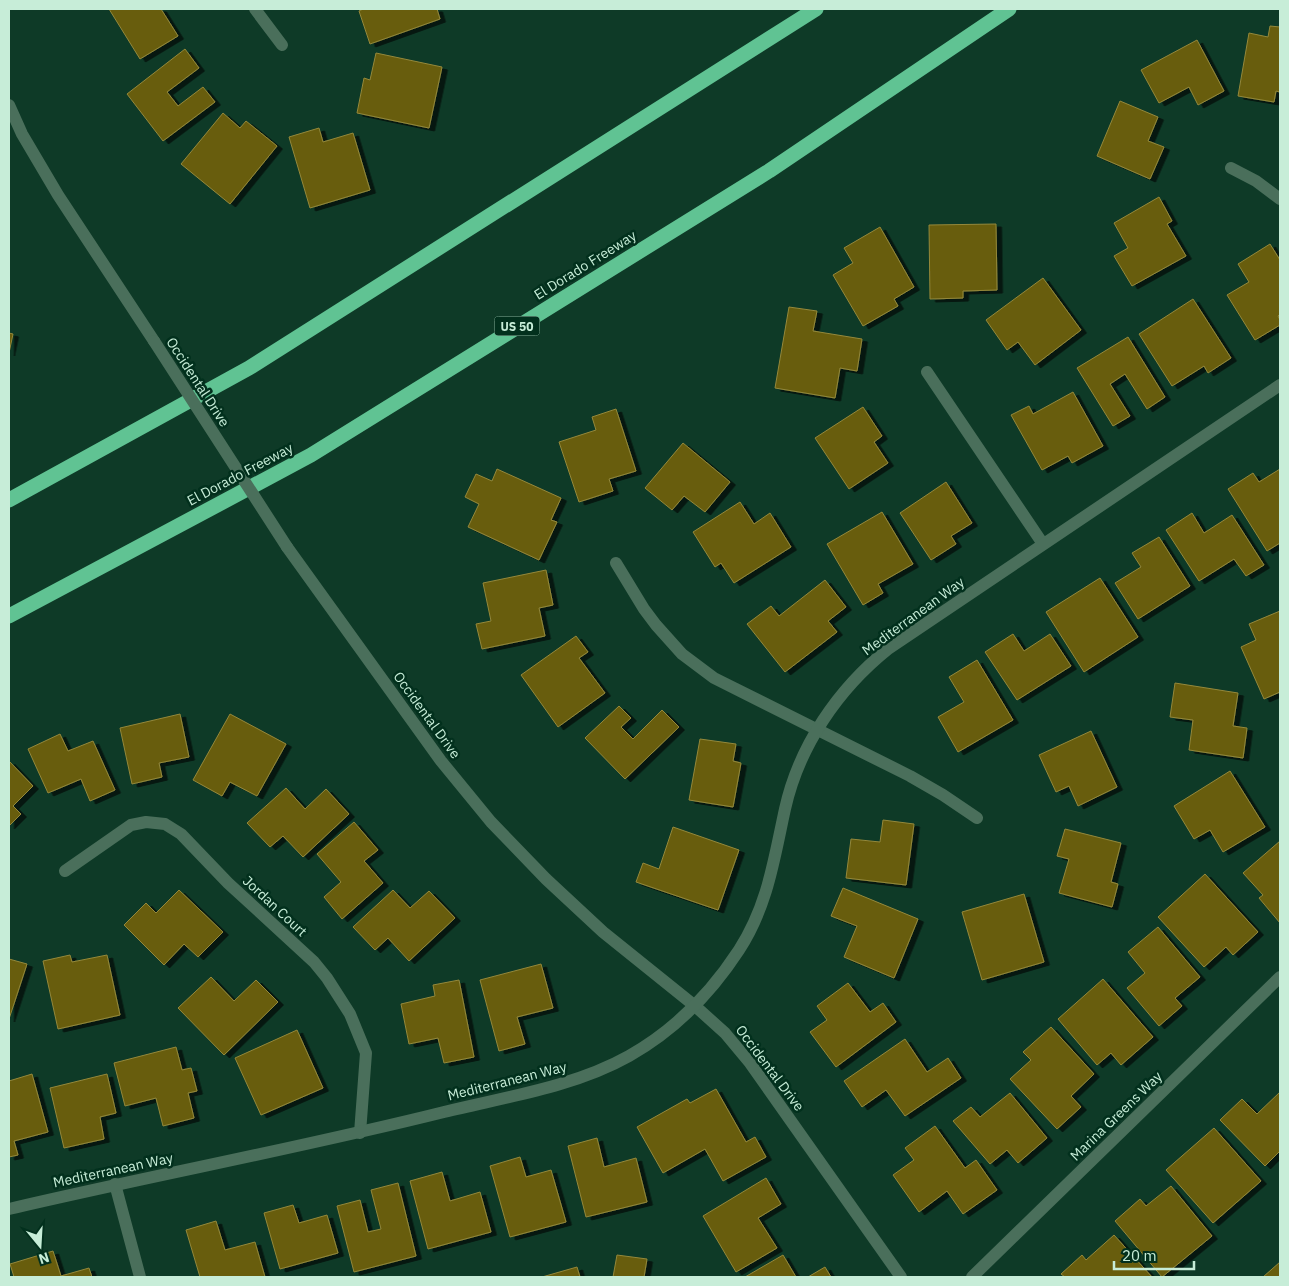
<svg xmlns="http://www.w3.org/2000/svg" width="1289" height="1286" viewBox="0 0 1289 1286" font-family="'IBM Plex Sans',sans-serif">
	<defs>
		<filter id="shadow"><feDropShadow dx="5.5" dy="3" stdDeviation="0" flood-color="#0009"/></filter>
	</defs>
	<rect width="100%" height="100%" fill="#0e3a27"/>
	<g fill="#685d0d" stroke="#94883b" filter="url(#shadow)">
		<polygon points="109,9 161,9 178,36 140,59"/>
		<polygon points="363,9 437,9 440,19 370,44 359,11"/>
		<polygon points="1270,26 1280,27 1280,92 1276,91 1274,102 1238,96 1249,33 1268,37"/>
		<polygon points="1197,40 1224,91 1198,105 1189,87 1159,103 1141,70"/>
		<polygon points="185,49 199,68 167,92 178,106 203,87 215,102 163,141 127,94"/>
		<polygon points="376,53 442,67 429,128 357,113 364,78 370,80"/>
		<polygon points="1120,101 1158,117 1148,141 1164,147 1150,179 1097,156"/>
		<polygon points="223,113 240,128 246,121 277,146 230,204 181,164"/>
		<polygon points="319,128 323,142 353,133 370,190 310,208 289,137"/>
		<polygon points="1159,197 1172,221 1167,224 1186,256 1132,286 1114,256 1128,248 1114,223"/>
		<polygon points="996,224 997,290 963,291 963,298 930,299 929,225"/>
		<polygon points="880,227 914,287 894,299 898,306 863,326 833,275 853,263 844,248"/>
		<polygon points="1270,244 1280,260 1280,314 1278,316 1280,320 1280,325 1255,340 1227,295 1249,282 1238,264"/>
		<polygon points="1043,278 1081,330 1035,365 1018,342 1007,350 986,320"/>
		<polygon points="1193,299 1231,358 1208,373 1204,366 1172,386 1139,334"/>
		<polygon points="789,307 817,311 813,331 862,339 857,371 840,368 835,398 775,388"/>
		<polygon points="9,333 13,334 9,353"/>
		<polygon points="1128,337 1165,397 1147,409 1125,374 1110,384 1130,416 1113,426 1077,368"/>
		<polygon points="1073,392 1103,446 1072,463 1068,456 1042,470 1011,415 1029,406 1033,414"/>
		<polygon points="863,407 882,436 874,442 888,463 849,489 815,438"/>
		<polygon points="616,409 636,471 609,479 613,491 579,502 559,442 596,430 592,417"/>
		<polygon points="683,443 730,482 705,512 684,496 672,510 645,488"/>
		<polygon points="497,469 561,498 551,520 557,522 539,560 468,527 479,504 465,497 476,474 492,481"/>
		<polygon points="1280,469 1280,543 1267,551 1228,489 1253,473 1259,482"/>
		<polygon points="946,482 972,523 951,536 956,544 931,560 900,513"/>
		<polygon points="740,502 754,524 770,513 791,547 734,583 721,563 715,567 693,532"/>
		<polygon points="882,512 913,564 878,584 883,593 863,605 827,544"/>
		<polygon points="1192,513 1204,533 1232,515 1264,565 1246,576 1234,559 1199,581 1166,530"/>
		<polygon points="1159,537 1190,586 1138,619 1115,583 1141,567 1132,553"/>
		<polygon points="546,570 553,605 539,608 545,636 482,649 476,624 491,621 483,583"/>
		<polygon points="1100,578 1138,637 1084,672 1046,612"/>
		<polygon points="825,580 846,607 828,621 837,632 785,672 747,624 771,606 779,616"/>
		<polygon points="1280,611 1280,692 1264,699 1241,647 1256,640 1249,624"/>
		<polygon points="1013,634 1024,651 1050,634 1071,666 1017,700 985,652"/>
		<polygon points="576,636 588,652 579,658 605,693 558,727 521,675"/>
		<polygon points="977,660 1013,720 958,752 938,717 964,702 949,677"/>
		<polygon points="1175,683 1238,693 1233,726 1247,728 1243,758 1189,750 1193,720 1170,717"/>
		<polygon points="619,706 631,718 621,727 633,739 662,710 679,727 625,779 585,738"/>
		<polygon points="180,714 189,757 159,763 162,777 132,784 120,728"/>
		<polygon points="230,714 286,744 257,796 230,782 222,796 193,780"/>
		<polygon points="1091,731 1117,787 1078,806 1069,786 1056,792 1039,755"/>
		<polygon points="60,734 68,751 93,741 115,790 90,801 81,779 48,793 28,749"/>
		<polygon points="700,739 736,744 733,761 741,763 733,807 689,800"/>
		<polygon points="9,761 33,786 13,806 21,814 9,826"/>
		<polygon points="1230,771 1265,827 1223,852 1210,830 1194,839 1174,806"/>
		<polygon points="286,788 305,809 326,789 349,814 303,857 283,836 270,847 247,823"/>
		<polygon points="883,820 914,824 906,885 846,878 851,839 880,842"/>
		<polygon points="354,822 378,850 364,861 383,883 342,919 324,897 341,882 317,854"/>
		<polygon points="673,827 739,850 718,910 636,882 643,863 659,869"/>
		<polygon points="1065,829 1121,843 1111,882 1118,884 1112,907 1059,893 1069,859 1057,856"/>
		<polygon points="1280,841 1280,923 1259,898 1263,895 1243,873"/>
		<polygon points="1205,874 1258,932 1233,955 1226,947 1204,967 1158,917"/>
		<polygon points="843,888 918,919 894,978 844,957 857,926 831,916"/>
		<polygon points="179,890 223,932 198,957 184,944 164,965 124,925 146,903 156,913"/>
		<polygon points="393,890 410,908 429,891 455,918 409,961 388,938 375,950 353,927"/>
		<polygon points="1024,894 1044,962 982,980 962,912"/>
		<polygon points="1158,927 1200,977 1175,998 1182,1006 1159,1026 1127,988 1145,973 1128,952"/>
		<polygon points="70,955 72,962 107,955 120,1015 58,1029 43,961"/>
		<polygon points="9,959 27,964 9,1019"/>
		<polygon points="541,964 553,1008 517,1017 525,1044 499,1051 480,980"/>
		<polygon points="211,977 234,1001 256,980 278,1002 224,1055 178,1008"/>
		<polygon points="1103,979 1153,1037 1121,1065 1111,1053 1097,1065 1058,1019"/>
		<polygon points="459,980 474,1057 444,1063 438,1038 409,1044 401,1004 435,996 433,985"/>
		<polygon points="848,983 870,1012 883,1003 896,1022 836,1067 810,1032 827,1020 817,1006"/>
		<polygon points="1051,1027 1094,1074 1071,1096 1081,1107 1057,1129 1010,1079 1031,1060 1023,1052"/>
		<polygon points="297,1030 323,1088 261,1115 235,1058"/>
		<polygon points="905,1039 927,1072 948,1058 961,1078 905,1116 886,1090 862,1107 844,1081"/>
		<polygon points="176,1047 182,1070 191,1068 197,1091 188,1093 194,1118 163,1126 156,1098 125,1106 114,1063"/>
		<polygon points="32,1074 48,1132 14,1141 18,1155 9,1157 9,1081"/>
		<polygon points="107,1074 116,1113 100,1117 104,1139 64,1148 50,1088"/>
		<polygon points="716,1089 746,1142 755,1137 766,1157 723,1181 705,1149 663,1173 637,1127 687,1099 690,1103"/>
		<polygon points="1280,1092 1280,1151 1265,1166 1220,1120 1242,1099 1257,1114"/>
		<polygon points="1010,1093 1047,1138 1018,1163 1007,1150 990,1164 953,1121 971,1107 980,1117"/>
		<polygon points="935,1126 965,1168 976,1160 997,1190 963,1214 947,1191 919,1212 893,1175 914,1160 905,1148"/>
		<polygon points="1214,1128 1261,1181 1213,1223 1166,1170"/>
		<polygon points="597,1138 604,1167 636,1158 647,1202 586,1217 568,1146"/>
		<polygon points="520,1157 526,1177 551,1170 566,1222 510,1237 490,1166"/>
		<polygon points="442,1172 450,1201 480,1192 491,1232 428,1249 410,1181"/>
		<polygon points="766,1178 781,1204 758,1218 777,1248 736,1272 703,1216"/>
		<polygon points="398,1183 416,1256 354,1272 337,1206 360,1200 368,1232 381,1229 371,1190"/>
		<polygon points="1171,1186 1212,1236 1162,1277 1115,1221 1140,1199 1146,1206"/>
		<polygon points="293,1205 299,1223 327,1215 338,1253 280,1269 264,1213"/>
		<polygon points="216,1221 225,1250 255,1242 265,1277 200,1277 186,1230"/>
		<polygon points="1114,1235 1152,1277 1065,1277 1061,1274 1082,1255 1086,1260"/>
		<polygon points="53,1251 61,1276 89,1268 92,1277 14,1277 10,1264"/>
		<polygon points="617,1255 647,1259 644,1277 613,1277"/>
		<polygon points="783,1255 796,1277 745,1277"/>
		<polygon points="1280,1262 1280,1277 1263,1277"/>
		<polygon points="577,1267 580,1277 542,1277"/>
		<polygon points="825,1267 831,1277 808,1277"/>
	</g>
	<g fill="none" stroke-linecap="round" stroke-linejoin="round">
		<g stroke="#4a6f5b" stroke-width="12">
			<polyline points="255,9 282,45"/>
			<polyline points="9,105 22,134 58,195 154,341"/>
			<polyline points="1231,168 1256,181 1280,199"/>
			<polyline points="927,372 1043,544"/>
			<polyline points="287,547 441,761 491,822 546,879 603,932 695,1006 725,1033 750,1063 901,1277"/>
			<polyline points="616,563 644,609 656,625 682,654 714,678 910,776 943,795 977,818"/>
			<polyline points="65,871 131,825 146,822 165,824 181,834 228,883 314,962 327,978 350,1014 366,1053 360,1133"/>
			<polyline points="115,1184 140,1277"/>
			<path d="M9 1209C154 1175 300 1148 444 1112 505 1097 574 1087 629 1056 675 1030 711 993 739 950 768 905 774 859 785 809 799 746 838 689 888 649L1280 385"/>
			<polyline points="972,1277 1280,977"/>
		</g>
		<g stroke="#60c393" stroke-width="15">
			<polyline points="9,500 249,368 816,9"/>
			<polyline points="9,616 311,455 769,171 1009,9"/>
		</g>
		<polyline stroke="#4a6f5b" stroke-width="12" points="154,341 287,547"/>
	</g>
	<g text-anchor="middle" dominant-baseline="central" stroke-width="5" stroke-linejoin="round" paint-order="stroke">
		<rect fill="#02301d" stroke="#8cb4a0" stroke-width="1" x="494.5" y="316.5" width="45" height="19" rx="4"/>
		<g font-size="12" font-weight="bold" fill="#c7edd8">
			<text x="517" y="326">US 50</text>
		</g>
		<g font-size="14" fill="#c7edd8" stroke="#02301d">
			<text transform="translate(585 265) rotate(-32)">El Dorado Freeway</text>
			<text transform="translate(198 382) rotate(57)">Occidental Drive</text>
			<text transform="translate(240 474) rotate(-28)">El Dorado Freeway</text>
			<text transform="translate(913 616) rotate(-36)">Mediterranean Way</text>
			<text transform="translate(427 715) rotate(54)">Occidental Drive</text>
			<text transform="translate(275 906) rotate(43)">Jordan Court</text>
			<text transform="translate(770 1068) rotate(53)">Occidental Drive</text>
			<text transform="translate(507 1081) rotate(-14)">Mediterranean Way</text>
			<text transform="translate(1116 1116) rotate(-44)">Marina Greens Way</text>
			<text transform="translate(113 1170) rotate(-12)">Mediterranean Way</text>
		</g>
	</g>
	<rect width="1289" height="1286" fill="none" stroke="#c7edd8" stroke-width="20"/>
	<g transform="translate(40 1246) rotate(162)" stroke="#02301d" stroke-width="4" paint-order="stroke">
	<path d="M0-4L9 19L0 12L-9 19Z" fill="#c7edd8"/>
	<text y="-8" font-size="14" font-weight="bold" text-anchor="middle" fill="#c7edd8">N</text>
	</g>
	<path d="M1114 1261v8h80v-8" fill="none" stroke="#c7edd8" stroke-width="2.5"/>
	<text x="1122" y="1261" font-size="15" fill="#c7edd8" stroke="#02301d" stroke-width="4" paint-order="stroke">20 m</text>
</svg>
